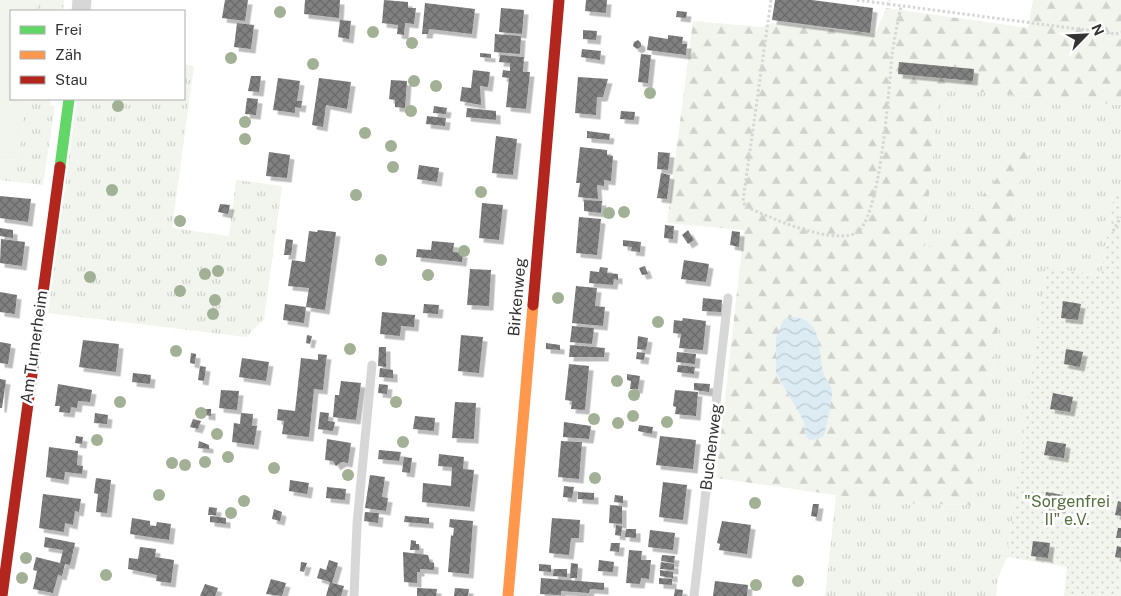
<svg xmlns="http://www.w3.org/2000/svg" width="1121" height="596" viewBox="0 0 1121 596" font-family="'Public Sans',sans-serif">
	<defs>
		<pattern id="grass-tufts" width="24" height="20" patternUnits="userSpaceOnUse" patternTransform="scale(1.25)"><rect width="24" height="20" fill="#f1f5ed"/><path d="M3 7l-1-3M5 7V3M7 7l1-3M15 17l-1-3M17 17v-4M19 17l1-3" fill="none" stroke="#cfd2cc"/></pattern>
		<pattern id="forest-firs" width="22" height="20" patternUnits="userSpaceOnUse" patternTransform="scale(1.25)"><rect width="22" height="20" fill="#f1f5ed"/><path d="M5 1l3.5 6h-7zM16 11l3.5 6h-7z" fill="#cfd2cc"/></pattern>
		<pattern id="garden-dots" width="8" height="8" patternUnits="userSpaceOnUse" patternTransform="scale(1.25)"><rect width="8" height="8" fill="#f1f5ed"/><path d="M2 2h.1M6 6h.1" fill="none" stroke="#cfd2cc" stroke-width="1.8" stroke-linecap="round"/></pattern>
		<pattern id="water-waves" width="16" height="10" patternUnits="userSpaceOnUse" patternTransform="scale(1.25)"><rect width="16" height="10" fill="#ddebf3"/><path d="M0 5q4-4 8 0t8 0" fill="none" stroke="#becad1"/></pattern>
		<pattern id="building-cross-hatch" width="8" height="8" patternUnits="userSpaceOnUse" patternTransform="scale(1.25)"><rect width="8" height="8" fill="#818181"/><path d="M0 0l8 8M0 8l8-8" fill="none" stroke="#6a6a6a"/></pattern>
		<filter id="shadow"><feDropShadow dx="4.5" dy="4.5" stdDeviation="0" flood-color="#0004"/></filter>
	</defs>
	<rect width="100%" height="100%" fill="#fff"/>
	<g fill="url(#grass-tufts)">
		<polygon points="37,0 64,0 63,11 36,11"/>
		<polygon points="184,64 194,66 172,228 229,236 236,180 282,186 264,319 246,337 48,313 77,99 184,99"/>
		<polygon points="939,88 1121,105 1121,190 1115,190 1101,276 1046,267 1007,557 998,578 996,596 825,596 836,495 893,503 973,505 1017,195 1035,136 1031,138 945,241 924,249"/>
		<polygon points="26,99 51,99 50,105 55,106 43,185 0,180 0,159 18,160"/>
	</g>
	<path fill="url(#forest-firs)" fill-rule="evenodd" d="M1033 0H1121V105L939 88 924 248 945 241 1031 137 1035 136 1017 195 973 505 893 503 716 478 744 230 667 223 693 21 762 27 772 23 875 34 886 8 1028 28ZM809 322C823 342 818 353 823 373 825 381 832 385 831 394 830 408 826 422 824 436L805 434 804 422 776 373Z"/>
	<polygon fill="#f1f5ed" points="0,0 37,0 36,11 11,11 11,99 26,99 18,160 0,159"/>
	<polygon fill="url(#garden-dots)" points="1115,189 1121,190 1121,596 1064,596 1067,567 1007,557 1046,267 1101,276"/>
	<path fill="url(#water-waves)" d="M789 317C823 316 818 348 823 372 825 380 832 384 832 393 831 407 827 422 824 436L818 439 809 440 805 434 804 422 776 373V338L783 320Z"/>
	<g fill="url(#building-cross-hatch)" filter="url(#shadow)">
		<polygon points="225,0 248,0 245,21 222,18"/>
		<polygon points="305,0 340,0 339,18 304,14"/>
		<polygon points="384,0 408,2 408,8 416,8 414,24 405,23 404,35 397,34 398,25 382,23"/>
		<polygon points="586,0 607,0 606,13 585,11"/>
		<polygon points="775,0 812,0 873,8 870,33 772,20"/>
		<polygon points="425,3 475,9 472,34 429,29 428,34 422,34"/>
		<polygon points="501,8 524,10 522,34 499,32"/>
		<polygon points="677,11 687,12 686,18 676,17"/>
		<polygon points="340,20 351,21 349,39 338,37"/>
		<polygon points="237,23 254,25 251,49 234,47"/>
		<polygon points="583,30 597,31 596,40 583,39"/>
		<polygon points="495,34 521,36 520,54 494,52"/>
		<polygon points="668,35 683,37 682,44 687,44 686,55 647,50 649,36 668,39"/>
		<polygon points="638,40 641,43 641,47 637,49 633,46 634,42"/>
		<polygon points="582,49 601,51 600,60 581,57"/>
		<polygon points="480,53 491,54 491,58 480,57"/>
		<polygon points="641,54 651,55 648,83 638,82"/>
		<polygon points="500,55 524,57 523,72 530,72 526,109 506,107 509,78 502,77 503,70 510,71 510,63 499,62"/>
		<polygon points="899,62 974,69 973,81 898,74"/>
		<polygon points="473,70 490,72 488,87 480,86 481,105 460,101 462,87 471,88"/>
		<polygon points="251,76 261,76 259,92 248,91"/>
		<polygon points="578,77 608,79 603,97 597,97 596,115 575,113"/>
		<polygon points="278,78 300,81 297,101 302,101 301,108 295,107 295,113 273,110"/>
		<polygon points="319,78 351,82 347,109 326,105 323,127 312,125"/>
		<polygon points="391,80 407,81 405,108 395,107 395,100 389,99"/>
		<polygon points="247,98 258,99 256,115 245,114"/>
		<polygon points="434,106 447,108 446,114 433,113"/>
		<polygon points="467,108 496,111 496,120 466,117"/>
		<polygon points="621,111 635,112 634,120 620,119"/>
		<polygon points="427,116 446,118 445,126 426,124"/>
		<polygon points="587,131 610,134 609,140 587,138"/>
		<polygon points="496,136 517,139 513,175 492,173"/>
		<polygon points="580,147 607,150 607,155 613,156 611,181 604,180 604,186 597,185 598,199 578,197 580,183 576,183"/>
		<polygon points="269,152 290,155 287,178 266,176"/>
		<polygon points="658,152 670,153 668,170 657,169"/>
		<polygon points="419,165 439,168 437,182 417,179"/>
		<polygon points="661,173 670,175 667,199 657,198"/>
		<polygon points="0,196 31,199 28,222 0,218"/>
		<polygon points="584,200 602,201 601,213 584,211"/>
		<polygon points="482,203 503,205 499,240 479,238"/>
		<polygon points="220,204 230,205 228,214 218,212"/>
		<polygon points="579,217 601,219 597,255 576,253"/>
		<polygon points="665,225 674,226 673,239 664,238"/>
		<polygon points="0,228 13,230 13,238 0,236"/>
		<polygon points="318,230 336,232 325,310 306,307 309,288 288,286 292,260 305,262 309,231 317,232"/>
		<polygon points="688,230 694,240 688,244 682,235"/>
		<polygon points="732,231 740,232 739,247 730,245"/>
		<polygon points="1,239 25,242 22,266 0,263"/>
		<polygon points="286,239 293,240 291,255 284,255"/>
		<polygon points="623,240 641,242 640,252 631,251 632,247 623,246"/>
		<polygon points="432,241 454,243 453,252 463,253 462,262 416,257 417,249 431,250"/>
		<polygon points="684,260 709,264 706,282 681,279"/>
		<polygon points="645,266 648,274 642,275 639,268"/>
		<polygon points="600,267 608,268 607,273 618,274 618,280 614,279 613,285 589,283 590,271 599,272"/>
		<polygon points="470,269 491,270 489,306 467,305"/>
		<polygon points="576,286 597,288 595,306 605,307 603,326 572,323"/>
		<polygon points="0,292 17,295 15,314 0,312"/>
		<polygon points="703,298 722,300 721,312 702,311"/>
		<polygon points="1063,301 1081,304 1078,320 1061,318"/>
		<polygon points="285,304 306,307 304,323 283,320"/>
		<polygon points="424,304 439,305 438,314 423,313"/>
		<polygon points="382,312 415,315 414,327 401,326 400,336 380,334"/>
		<polygon points="683,318 706,321 703,350 679,348 681,334 673,333 674,320 682,321"/>
		<polygon points="572,326 594,328 592,344 570,342"/>
		<polygon points="307,335 312,336 310,344 306,343"/>
		<polygon points="461,335 483,337 479,373 458,371"/>
		<polygon points="638,336 648,338 646,350 637,349"/>
		<polygon points="83,340 119,344 116,372 79,367"/>
		<polygon points="0,342 11,344 8,364 0,363"/>
		<polygon points="546,343 560,345 560,350 546,349"/>
		<polygon points="570,345 605,348 604,357 569,357"/>
		<polygon points="379,347 386,347 386,367 378,366"/>
		<polygon points="1066,349 1083,352 1080,367 1064,364"/>
		<polygon points="637,352 645,353 644,360 636,359"/>
		<polygon points="677,352 696,354 695,364 676,362"/>
		<polygon points="191,353 196,354 195,364 190,363"/>
		<polygon points="318,354 327,355 326,361 323,390 314,389 309,437 282,434 284,421 277,420 278,409 295,411 301,358 318,360"/>
		<polygon points="242,358 269,362 266,381 239,377"/>
		<polygon points="569,364 589,366 585,410 571,409 572,401 565,400"/>
		<polygon points="678,365 695,367 694,374 677,372"/>
		<polygon points="200,366 206,367 204,381 198,380"/>
		<polygon points="380,368 393,370 393,378 379,377"/>
		<polygon points="133,373 151,375 150,384 132,382"/>
		<polygon points="627,374 640,376 638,389 630,389 631,381 627,380"/>
		<polygon points="0,379 6,380 2,408 0,408"/>
		<polygon points="341,381 361,383 356,420 333,417 335,395 339,395"/>
		<polygon points="694,383 710,384 709,392 694,390"/>
		<polygon points="58,384 92,390 90,402 78,401 77,408 71,407 70,413 59,412 60,406 55,406"/>
		<polygon points="379,384 388,385 387,394 378,393"/>
		<polygon points="221,390 239,391 237,410 219,408"/>
		<polygon points="675,390 698,392 696,416 675,414 676,407 673,406"/>
		<polygon points="1053,393 1073,397 1070,412 1050,409"/>
		<polygon points="455,402 476,403 474,439 452,438"/>
		<polygon points="204,409 211,409 211,416 204,415"/>
		<polygon points="320,412 329,413 328,421 335,422 333,431 318,429"/>
		<polygon points="95,413 108,415 107,424 94,423"/>
		<polygon points="241,413 253,414 252,426 257,426 254,445 232,442 234,423 240,424"/>
		<polygon points="415,416 435,418 434,431 413,429"/>
		<polygon points="193,419 201,421 198,429 190,427"/>
		<polygon points="564,422 591,426 589,439 563,437"/>
		<polygon points="639,425 653,427 652,434 638,431"/>
		<polygon points="76,436 83,437 82,444 75,443"/>
		<polygon points="660,436 696,440 693,469 656,465"/>
		<polygon points="327,439 351,443 348,463 342,462 336,466 333,461 325,460"/>
		<polygon points="199,441 209,445 209,449 198,448"/>
		<polygon points="561,441 582,442 579,479 558,477"/>
		<polygon points="1047,441 1066,444 1064,458 1044,455"/>
		<polygon points="49,447 78,451 77,465 83,466 82,474 65,472 64,480 46,477"/>
		<polygon points="379,450 401,452 399,461 378,459"/>
		<polygon points="439,454 464,457 463,469 474,470 470,507 422,502 423,483 451,486 452,467 438,466"/>
		<polygon points="404,457 412,458 410,473 402,472"/>
		<polygon points="370,475 385,477 382,497 388,498 386,511 365,508"/>
		<polygon points="96,478 111,480 107,513 96,512 98,494 94,493"/>
		<polygon points="290,480 309,483 307,494 289,491"/>
		<polygon points="663,482 687,485 683,520 659,517"/>
		<polygon points="564,486 574,487 572,498 563,497"/>
		<polygon points="327,487 346,489 345,500 326,498"/>
		<polygon points="578,492 594,493 594,500 578,499"/>
		<polygon points="1046,492 1063,495 1061,509 1044,506"/>
		<polygon points="43,494 81,499 79,512 75,511 73,525 65,523 64,532 39,528"/>
		<polygon points="615,495 623,496 623,503 614,502"/>
		<polygon points="1118,501 1121,502 1121,516 1115,515"/>
		<polygon points="813,504 819,504 817,517 811,516"/>
		<polygon points="610,505 622,506 622,524 609,523"/>
		<polygon points="209,507 217,508 216,515 208,515"/>
		<polygon points="274,509 282,512 280,521 272,519"/>
		<polygon points="365,512 379,513 378,523 364,521"/>
		<polygon points="210,516 226,518 226,524 210,522"/>
		<polygon points="405,516 429,518 429,524 404,522"/>
		<polygon points="132,518 150,521 150,526 156,526 157,522 171,524 169,540 130,534"/>
		<polygon points="552,518 580,520 579,538 571,538 569,555 549,553"/>
		<polygon points="450,519 473,521 469,574 448,572 451,535 453,536 454,528 449,527"/>
		<polygon points="722,521 751,525 747,554 719,550 720,544 717,543"/>
		<polygon points="616,525 622,526 621,536 615,535"/>
		<polygon points="1118,528 1121,528 1121,538 1116,538"/>
		<polygon points="626,529 636,529 636,538 625,537"/>
		<polygon points="650,530 675,533 673,550 648,547"/>
		<polygon points="45,537 75,543 70,565 65,564 62,576 58,575 53,593 33,589 37,571 33,570 36,557 60,563 63,550 44,547"/>
		<polygon points="411,540 416,541 416,544 419,544 419,550 410,550"/>
		<polygon points="1033,541 1050,543 1048,558 1031,556"/>
		<polygon points="611,543 620,543 619,552 610,551"/>
		<polygon points="1117,546 1121,547 1121,558 1115,557"/>
		<polygon points="140,547 156,549 155,557 174,560 171,583 156,581 157,575 128,569 129,558 138,559"/>
		<polygon points="629,550 642,551 641,560 651,560 649,579 641,578 640,584 626,583"/>
		<polygon points="403,552 428,555 430,562 434,563 434,570 420,569 420,572 417,572 417,583 404,582"/>
		<polygon points="662,555 675,556 674,563 661,561"/>
		<polygon points="329,560 338,563 332,583 344,586 341,596 326,596 330,582 317,578 320,568 326,570"/>
		<polygon points="599,560 614,562 613,572 598,571"/>
		<polygon points="301,562 307,563 304,572 300,571"/>
		<polygon points="661,562 674,564 674,570 660,569"/>
		<polygon points="571,563 578,564 577,578 570,578"/>
		<polygon points="539,564 551,565 551,572 539,571"/>
		<polygon points="554,569 567,569 567,577 553,576"/>
		<polygon points="660,570 673,572 673,578 660,576"/>
		<polygon points="541,578 604,583 604,590 590,589 589,593 561,591 561,595 540,594"/>
		<polygon points="659,578 672,579 672,585 659,584"/>
		<polygon points="271,579 286,583 282,596 266,594"/>
		<polygon points="715,581 748,585 747,596 713,596"/>
		<polygon points="205,584 218,588 215,596 200,596"/>
		<polygon points="417,588 437,589 436,596 417,596"/>
		<polygon points="455,588 469,589 468,596 454,596"/>
		<polygon points="675,589 683,590 682,596 674,596"/>
	</g>
	<g fill="none" stroke-linecap="round" stroke-linejoin="round">
		<g stroke="#d6d6d6" stroke-width="3" stroke-dasharray="2.5 2.5" stroke-linecap="butt">
			<path d="M771 0 743 201 745 206C770 218 827 243 854 234 881 226 889 84 892 55 894 39 898 22 901 6"/>
			<polyline points="857,0 888,4 889,0"/>
			<polyline points="888,4 1116,34 1121,32"/>
			<polyline points="1113,231 1121,217"/>
		</g>
		<g stroke="#d7d7d7" stroke-width="9">
			<polyline points="354,596 357,524 372,365"/>
			<polyline points="694,596 728,298"/>
		</g>
		<polyline stroke="#d7d7d7" stroke-width="19" points="81,11 82,0"/>
		<polyline stroke="#63d668" stroke-width="11" points="60,167 69,99"/>
		<polyline stroke="#ff974d" stroke-width="11" points="508,596 533,305"/>
		<g stroke="#b3261e" stroke-width="11">
			<polyline points="533,305 559,0"/>
			<polyline points="2,596 60,167"/>
		</g>
	</g>
	<g fill="#a2b095">
		<circle cx="280" cy="12" r="6"/>
		<circle cx="373" cy="32" r="6"/>
		<circle cx="412" cy="43" r="6"/>
		<circle cx="231" cy="58" r="6"/>
		<circle cx="313" cy="64" r="6"/>
		<circle cx="414" cy="81" r="6"/>
		<circle cx="436" cy="86" r="6"/>
		<circle cx="650" cy="93" r="6"/>
		<circle cx="118" cy="106" r="6"/>
		<circle cx="411" cy="111" r="6"/>
		<circle cx="245" cy="122" r="6"/>
		<circle cx="365" cy="133" r="6"/>
		<circle cx="245" cy="139" r="6"/>
		<circle cx="391" cy="146" r="6"/>
		<circle cx="393" cy="167" r="6"/>
		<circle cx="112" cy="190" r="6"/>
		<circle cx="481" cy="192" r="6"/>
		<circle cx="356" cy="195" r="6"/>
		<circle cx="624" cy="212" r="6"/>
		<circle cx="609" cy="213" r="6"/>
		<circle cx="180" cy="221" r="6"/>
		<circle cx="464" cy="251" r="6"/>
		<circle cx="381" cy="260" r="6"/>
		<circle cx="218" cy="271" r="6"/>
		<circle cx="205" cy="274" r="6"/>
		<circle cx="428" cy="275" r="6"/>
		<circle cx="90" cy="277" r="6"/>
		<circle cx="180" cy="291" r="6"/>
		<circle cx="558" cy="298" r="6"/>
		<circle cx="215" cy="300" r="6"/>
		<circle cx="213" cy="314" r="6"/>
		<circle cx="658" cy="322" r="6"/>
		<circle cx="350" cy="349" r="6"/>
		<circle cx="176" cy="351" r="6"/>
		<circle cx="617" cy="381" r="6"/>
		<circle cx="634" cy="395" r="6"/>
		<circle cx="120" cy="402" r="6"/>
		<circle cx="396" cy="402" r="6"/>
		<circle cx="201" cy="413" r="6"/>
		<circle cx="633" cy="416" r="6"/>
		<circle cx="594" cy="419" r="6"/>
		<circle cx="667" cy="422" r="6"/>
		<circle cx="618" cy="423" r="6"/>
		<circle cx="217" cy="434" r="6"/>
		<circle cx="97" cy="440" r="6"/>
		<circle cx="403" cy="442" r="6"/>
		<circle cx="228" cy="457" r="6"/>
		<circle cx="205" cy="462" r="6"/>
		<circle cx="172" cy="463" r="6"/>
		<circle cx="185" cy="465" r="6"/>
		<circle cx="274" cy="468" r="6"/>
		<circle cx="348" cy="475" r="6"/>
		<circle cx="595" cy="478" r="6"/>
		<circle cx="159" cy="495" r="6"/>
		<circle cx="244" cy="501" r="6"/>
		<circle cx="755" cy="503" r="6"/>
		<circle cx="231" cy="513" r="6"/>
		<circle cx="26" cy="558" r="6"/>
		<circle cx="106" cy="575" r="6"/>
		<circle cx="22" cy="578" r="6"/>
		<circle cx="798" cy="581" r="6"/>
		<circle cx="756" cy="585" r="6"/>
	</g>
	<g text-anchor="middle" dominant-baseline="central" stroke-width="5" stroke-linejoin="round" paint-order="stroke">
		<g font-size="16" fill="#333" stroke="#fff">
			<text transform="translate(517 297) rotate(-85)">Birkenweg</text>
			<text transform="translate(34 347) rotate(-82)">Am Turnerheim</text>
			<text transform="translate(711 447) rotate(-83)">Buchenweg</text>
		</g>
		<g font-size="16" fill="#56703f" stroke="#fff">
			<text x="1067" y="501">"Sorgenfrei<tspan x="1067" dy="18">II" e.V.</tspan></text>
		</g>
	</g>
	<rect x="10" y="10" width="175" height="90" fill="#ffffff" stroke="#adadad"/>
	<rect x="20" y="26" width="25" height="8" fill="#63d668" stroke="#adadad"/>
	<text x="55" y="35" font-size="15" fill="#333333">Frei</text>
	<rect x="20" y="51" width="25" height="8" fill="#ff974d" stroke="#adadad"/>
	<text x="55" y="60" font-size="15" fill="#333333">Zäh</text>
	<rect x="20" y="76" width="25" height="8" fill="#b3261e" stroke="#adadad"/>
	<text x="55" y="85" font-size="15" fill="#333333">Stau</text>
	<g transform="translate(1086 35) rotate(66)" stroke="#ffffff" stroke-width="4" paint-order="stroke">
	<path d="M0-4L9 19L0 12L-9 19Z" fill="#333333"/>
	<text y="-8" font-size="14" font-weight="bold" text-anchor="middle" fill="#333333">N</text>
	</g>
</svg>
